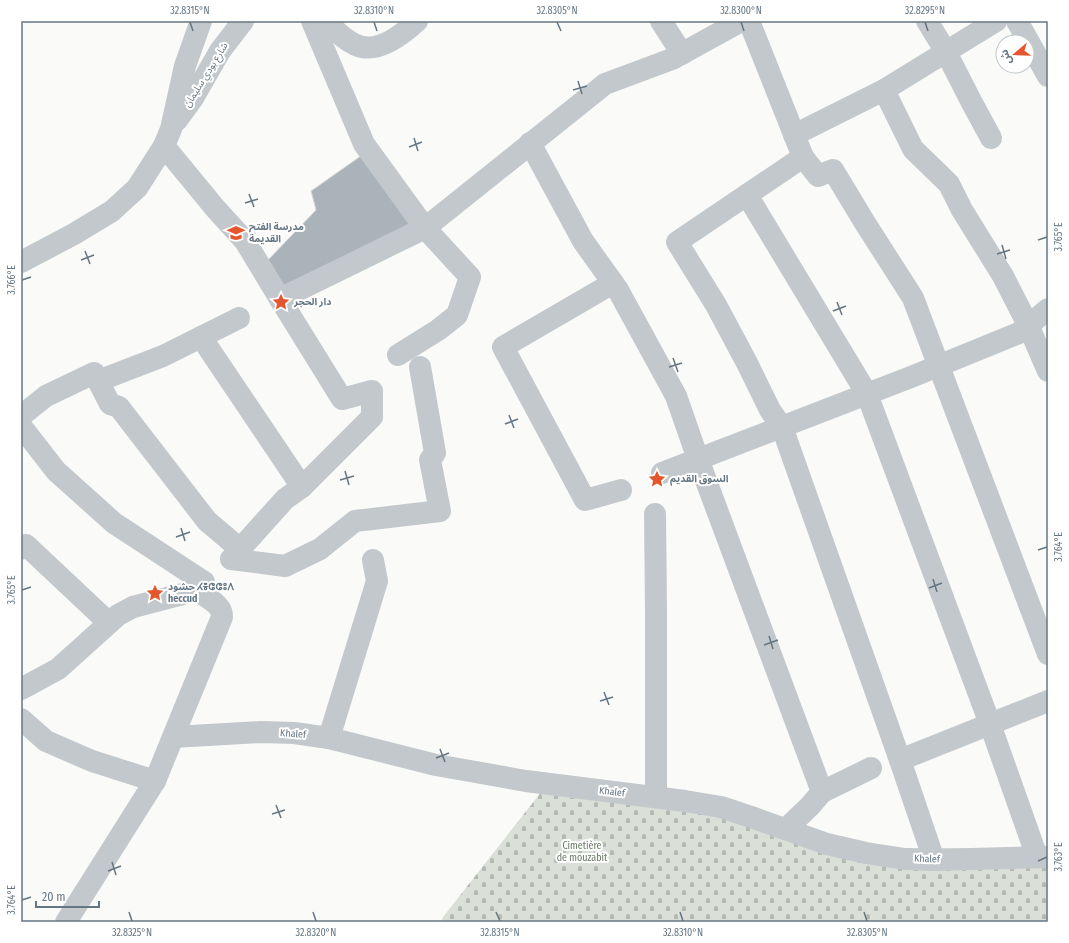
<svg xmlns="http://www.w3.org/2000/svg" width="1069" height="943" viewBox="0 0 1069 943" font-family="'Fira Sans Condensed','Noto Sans Arabic','Noto Sans Tifinagh',sans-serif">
	<defs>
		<pattern id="cemetery-stones" width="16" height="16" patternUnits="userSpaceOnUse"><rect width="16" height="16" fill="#dadfd7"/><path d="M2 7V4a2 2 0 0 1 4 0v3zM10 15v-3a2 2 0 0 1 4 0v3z" fill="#b4b9b4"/></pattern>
	</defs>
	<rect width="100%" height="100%" fill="#fafaf8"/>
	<polygon fill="url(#cemetery-stones)" points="553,777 887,848 1048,848 1048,922 441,922 443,917"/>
	<polygon fill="#aab3b9" stroke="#dcdcda" points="365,153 418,227 285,294 267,261 316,210 311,191"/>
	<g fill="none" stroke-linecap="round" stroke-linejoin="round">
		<g stroke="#c3c8cc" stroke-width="22">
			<polyline points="312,21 364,144 425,228 470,277 457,315 438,330 398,355"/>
			<path d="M326 21C334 29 343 39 354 44 376 56 402 35 417 21"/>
			<polyline points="661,21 682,54"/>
			<polyline points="749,21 803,157 677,242 716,305 747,363 770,410 782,427 900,760 934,860"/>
			<polyline points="927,21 946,52 971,101 991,138"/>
			<polyline points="1017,21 1048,76"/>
			<polyline points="884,90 913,149 949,184 962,210 1003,276 1028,325 1048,371"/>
			<polyline points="177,120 193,98 220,51 243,21"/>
			<polyline points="794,135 884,90 996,21"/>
			<polyline points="530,143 583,241 618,290 676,396 698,459 822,792 871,768"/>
			<polyline points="803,157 818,176 833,170 865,223 913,298 1048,654"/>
			<polyline points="747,195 867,394 990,724 1037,857"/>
			<polyline points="21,262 74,234 112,211 137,188 164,146 171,129 185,66 201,21"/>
			<polyline points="613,283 503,347 585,500 621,490"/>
			<polyline points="280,299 425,228 605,84 672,59 741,21"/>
			<polyline points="201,337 302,487"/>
			<polyline points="98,381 163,356 239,318"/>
			<polyline points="21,416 46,396 94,373 110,404 119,407 207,521 240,549 285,499 302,487 372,417 372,391 342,399 280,299 245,241 215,208 164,146"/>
			<polyline points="21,426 56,471 114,523 204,582"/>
			<polyline points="662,473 911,377 1019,333 1048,309"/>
			<polyline points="655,514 656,609 656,797"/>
			<polyline points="21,549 26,545 109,623"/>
			<polyline points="231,559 285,566 320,549 355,521 440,511 430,460 435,453 420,367"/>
			<path d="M21 689 58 669 118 615 133 607 194 591C202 593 218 603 221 611 222 613 222 615 222 617L155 781 66 922"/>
			<polyline points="21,719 46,741 92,761 155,781"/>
			<polyline points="173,737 261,732 294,733 329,738 436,765 526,781 685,801 721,807 754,818 827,844 866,853 905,859 934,860 1048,857"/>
			<polyline points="329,738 377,581 373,560"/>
			<polyline points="900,760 1048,701"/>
			<polyline points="786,829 810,806 822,792"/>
		</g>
	</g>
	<path fill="none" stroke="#657683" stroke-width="1.5" d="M190 22 193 31M374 22 377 31M557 22 561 31M741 22 744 31M925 22 928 31M578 81 582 94M573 90 587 86M414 138 418 151M409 147 422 142M249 194 254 207M245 203 258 199M1038 240 1047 237M1002 245 1006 259M85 251 90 264M997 254 1010 250M81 260 94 255M22 280 31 277M837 302 842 315M833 311 846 306M673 358 678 372M669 367 682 363M509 415 514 428M505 424 518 419M345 471 349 485M340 480 354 476M181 528 185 541M176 537 190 532M1038 550 1047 547M933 579 937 592M929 588 942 583M22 590 31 587M769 636 773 649M764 645 778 640M604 692 609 705M600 701 613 697M440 749 445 762M436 758 449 753M276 805 281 818M272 814 285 810M1038 861 1047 857M112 862 116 875M108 871 121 866M22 900 31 897M129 912 132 921M313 912 316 921M496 912 500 921M680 912 683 921M864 912 867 921"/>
	<defs>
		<g id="school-bare" transform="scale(1.38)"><path d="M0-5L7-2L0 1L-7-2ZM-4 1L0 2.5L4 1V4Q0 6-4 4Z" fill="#e4572e" stroke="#fff" stroke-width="2.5" paint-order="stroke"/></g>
		<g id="sight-bare" transform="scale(1.38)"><path d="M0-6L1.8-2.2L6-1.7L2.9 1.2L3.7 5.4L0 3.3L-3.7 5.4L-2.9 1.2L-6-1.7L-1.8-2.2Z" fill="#e4572e" stroke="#fff" stroke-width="2.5" paint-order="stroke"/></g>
	</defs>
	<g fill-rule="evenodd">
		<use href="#school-bare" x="236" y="233"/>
		<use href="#sight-bare" x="281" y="302"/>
		<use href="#sight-bare" x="657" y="479"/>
		<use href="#sight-bare" x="155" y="593"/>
	</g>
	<g text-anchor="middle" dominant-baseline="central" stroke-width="4" stroke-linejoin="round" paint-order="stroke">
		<g font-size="10" fill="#657683" stroke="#fff">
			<text transform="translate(206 75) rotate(-58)">شارع بودي سليمان</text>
			<text transform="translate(293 734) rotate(4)">Khalef</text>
			<text transform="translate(612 792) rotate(7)">Khalef</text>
			<text transform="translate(927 859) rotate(2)">Khalef</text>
		</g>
		<g font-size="10" font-weight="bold" fill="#657683" stroke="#fff" text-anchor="start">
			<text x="249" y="227">مدرسة الفتح<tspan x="249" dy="12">القديمة</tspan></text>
			<text x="294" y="302">دار الحجر</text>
			<text x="670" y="479">السوق القديم</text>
			<text x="168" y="587">حشود ⵃⴻⵛⵛⵓⴷ<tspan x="168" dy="12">heccud</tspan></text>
		</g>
		<g font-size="10" fill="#687a64" stroke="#fff">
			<text x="582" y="846">Cimetière<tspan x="582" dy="12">de mouzabit</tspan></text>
		</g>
	</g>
	<rect width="1069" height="943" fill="none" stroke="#ffffff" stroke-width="44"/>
	<g transform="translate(1015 54) rotate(251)"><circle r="19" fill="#ffffff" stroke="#c1c8cd"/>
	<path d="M0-3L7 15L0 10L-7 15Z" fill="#e4572e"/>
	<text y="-6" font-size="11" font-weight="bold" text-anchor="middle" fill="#657683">ش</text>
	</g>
	<path d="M36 901v6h63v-6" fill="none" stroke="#657683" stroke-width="2"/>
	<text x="42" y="901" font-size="12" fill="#657683" stroke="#ffffff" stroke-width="3" paint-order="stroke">20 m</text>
	<rect x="22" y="22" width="1025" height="899" fill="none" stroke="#657683" stroke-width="1.5"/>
	<g font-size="10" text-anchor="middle" fill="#657683">
		<text x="190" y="14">32.8315°N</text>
		<text x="374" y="14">32.8310°N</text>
		<text x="557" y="14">32.8305°N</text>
		<text x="741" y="14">32.8300°N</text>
		<text x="925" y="14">32.8295°N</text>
		<text transform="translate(1058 237) rotate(-90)" y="4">3.765°E</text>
		<text transform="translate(11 280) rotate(-90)" y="4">3.766°E</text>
		<text transform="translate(1058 547) rotate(-90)" y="4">3.764°E</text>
		<text transform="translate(11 590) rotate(-90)" y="4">3.765°E</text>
		<text transform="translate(1058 857) rotate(-90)" y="4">3.763°E</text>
		<text transform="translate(11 900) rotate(-90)" y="4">3.764°E</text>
		<text x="132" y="936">32.8325°N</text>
		<text x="316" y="936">32.8320°N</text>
		<text x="500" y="936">32.8315°N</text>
		<text x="683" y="936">32.8310°N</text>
		<text x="867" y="936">32.8305°N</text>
	</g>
</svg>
